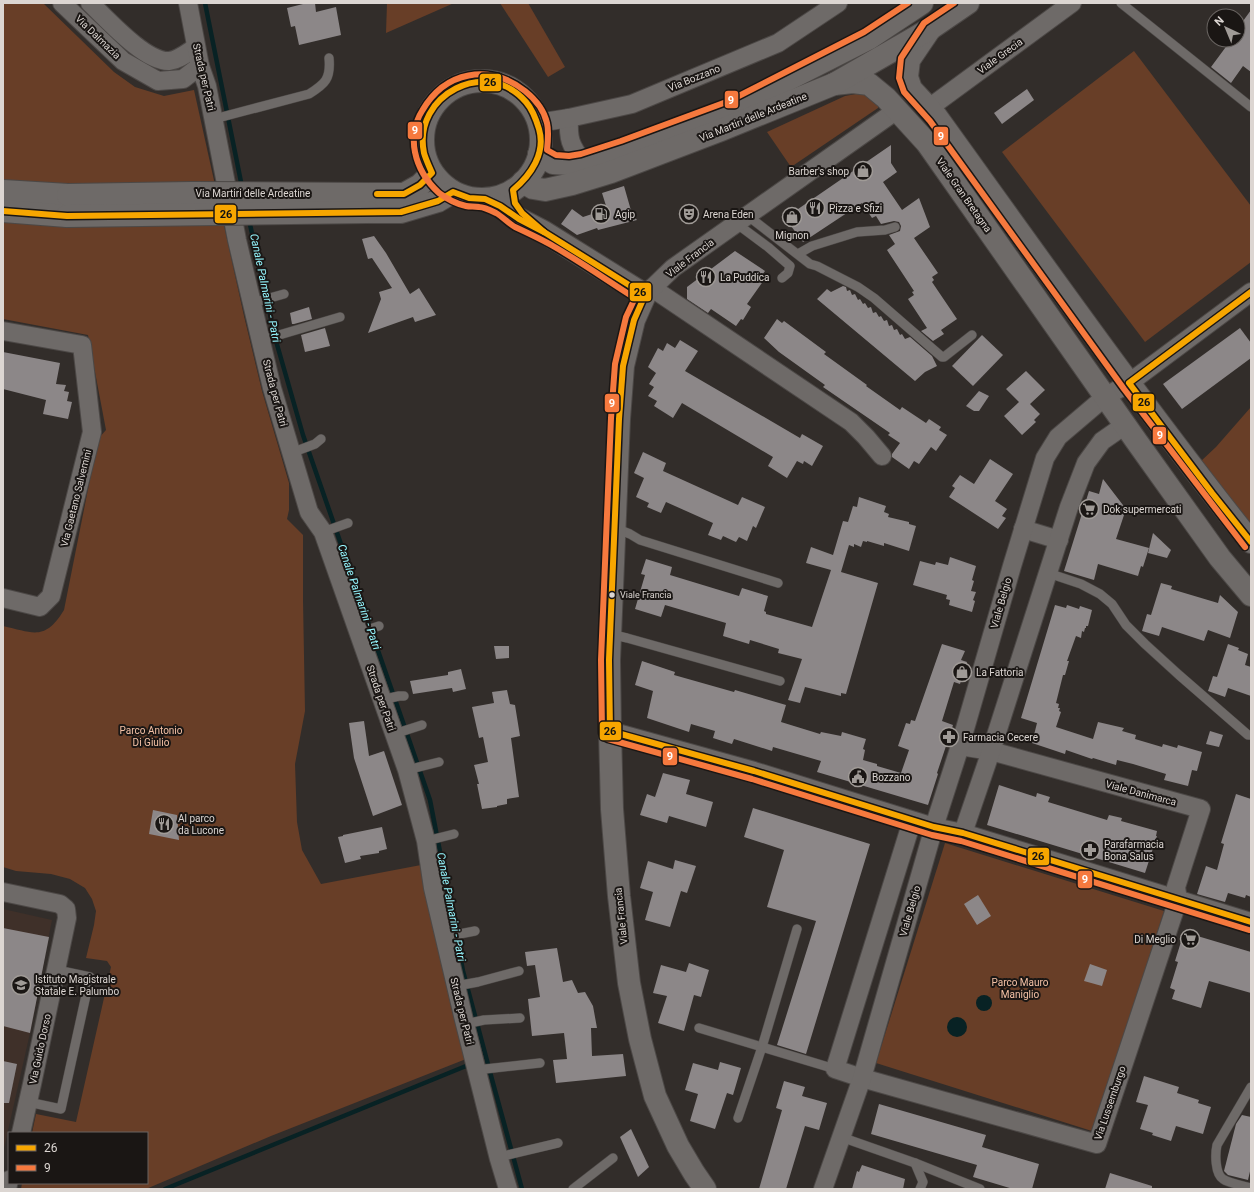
<svg xmlns="http://www.w3.org/2000/svg" width="1254" height="1192" viewBox="0 0 1254 1192" font-family="Roboto,sans-serif">
	<rect width="100%" height="100%" fill="#322d2a"/>
	<polygon fill="#3f3029" points="3,909 52,920 30,1033 3,1153"/>
	<g fill="#683e27">
		<path d="M3 3H43L114 72 135 87 164 96 194 90 244 316 262 391 289 483V510L287 519 303 535V600L305 711 295 764 297 822 302 850 321 884 421 865 466 1059 271 1136 146 1189H21L22 1183H147V1133H32L36 1114 76 1122 111 967 107 961 86 958 94 925 96 911 92 899 85 888 70 879 51 874 16 871 3 867V626C34 633 45 641 64 610L98 439 106 430 88 335 3 319Z"/>
		<polygon points="387,3 454,3 386,33"/>
		<polygon points="500,3 528,3 565,67 548,77"/>
		<polygon points="1134,51 1251,206 1251,262 1145,342 1002,152"/>
		<polygon points="867,92 879,101 878,108 791,167 767,132 845,96"/>
		<polygon points="1251,407 1251,530 1200,462 1216,447"/>
		<polygon points="945,843 1164,911 1095,1132 876,1063"/>
	</g>
	<g fill="#082224">
		<circle cx="984" cy="1003" r="8"/>
		<circle cx="957" cy="1027" r="10"/>
	</g>
	<g fill="none" stroke-linecap="round" stroke-linejoin="round">
		<g stroke="#082224" stroke-width="4.5">
			<polyline points="205,3 242,187"/>
			<polyline points="249,220 276,341 303,435 430,800 463,971 493,1083 522,1189"/>
			<polyline points="165,1189 466,1066"/>
		</g>
	</g>
	<g fill="#8c8788">
		<polygon points="307,3 315,3 316,12 336,7 341,35 299,45 295,26 291,27 287,8"/>
		<polygon points="1251,10 1251,72 1243,66 1231,83 1211,67 1231,40 1238,40 1238,28"/>
		<polygon points="1027,89 1034,100 1002,124 994,113"/>
		<polygon points="891,145 891,163 897,172 883,182 902,210 919,198 930,227 914,238 938,273 932,277 934,280 932,282 957,319 941,330 944,334 933,341 921,331 927,328 908,299 914,295 912,292 914,291 887,250 895,244 889,235 900,231 901,226 899,222 894,221 881,224 876,216 872,218 862,203 803,242 785,218"/>
		<polygon points="624,186 632,214 637,220 598,230 597,228 577,235 561,224 572,209 583,217 607,209 602,193"/>
		<polygon points="374,236 386,253 410,294 419,288 436,315 415,322 413,317 368,333 381,299 379,292 392,288 372,258 368,259 362,239"/>
		<polygon points="735,251 765,271 760,278 764,280 747,304 751,307 743,320 741,319 736,326 711,309 708,313 687,299 687,287"/>
		<polygon points="843,286 846,287 847,291 850,290 852,295 855,294 858,300 860,299 863,304 865,303 868,308 871,307 873,313 876,312 879,317 881,316 884,321 887,320 889,326 892,325 894,330 897,329 900,335 902,334 905,339 910,337 932,356 937,366 925,372 915,381 817,299 827,289 831,292"/>
		<polygon points="309,307 312,319 294,324 292,324 290,313"/>
		<polygon points="777,319 782,323 784,321 826,352 824,354 867,385 866,386 900,410 902,407 926,423 929,419 941,427 939,430 947,435 936,451 931,447 919,464 914,461 909,469 892,457 892,454 900,443 888,435 890,433 823,387 825,385 779,352 764,338"/>
		<polygon points="325,328 330,346 305,352 301,335"/>
		<polygon points="1240,328 1251,343 1251,358 1182,409 1163,384"/>
		<polygon points="982,335 1003,355 973,386 952,366"/>
		<polygon points="680,340 698,351 685,371 800,438 802,434 823,446 812,466 804,461 803,464 797,461 787,478 768,466 773,457 682,403 673,418 654,406 657,401 648,396 654,387 649,384 656,373 648,367 658,348 663,351 667,343 675,348"/>
		<polygon points="3,352 60,363 56,384 66,385 64,391 69,392 67,401 72,402 68,419 43,414 46,400 3,389"/>
		<polygon points="1026,371 1045,390 1030,404 1040,414 1034,420 1036,422 1022,435 1004,416 1019,402 1006,389"/>
		<polygon points="979,391 989,396 979,411 974,411 966,406"/>
		<polygon points="643,452 666,463 663,471 738,505 742,497 765,507 756,528 753,526 747,541 739,537 736,542 723,536 721,540 708,535 713,523 666,502 661,513 647,507 649,503 636,497 644,478 634,473"/>
		<polygon points="990,459 1013,474 995,501 1007,509 1002,516 1006,518 998,529 949,497 955,488 952,486 960,475 974,484"/>
		<polygon points="1103,479 1126,509 1116,539 1149,548 1143,567 1141,566 1138,576 1098,564 1094,580 1064,571 1089,491 1099,494"/>
		<polygon points="859,497 886,506 884,512 889,514 888,517 909,522 909,524 916,526 909,551 884,543 884,546 867,541 867,542 863,541 861,547 854,544 854,547 849,545 841,572 878,583 846,694 841,693 841,696 805,687 800,703 788,700 802,659 778,653 779,649 750,640 749,644 723,636 726,623 665,605 661,617 635,609 645,575 641,574 646,559 672,567 670,575 739,596 742,588 768,596 764,611 766,612 766,614 812,627 831,570 806,563 811,547 833,555 843,521 848,522 853,506 857,507"/>
		<polygon points="1153,533 1171,550 1167,558 1148,553"/>
		<polygon points="950,557 976,566 972,580 974,581 971,591 976,592 973,600 975,601 972,612 949,605 950,600 946,599 947,595 913,585 920,561 935,565 936,562 948,565"/>
		<polygon points="1161,583 1172,586 1171,589 1218,603 1220,595 1238,612 1230,638 1208,630 1204,641 1162,627 1159,636 1142,631 1147,614 1151,615"/>
		<polygon points="1055,605 1066,608 1067,605 1079,609 1080,606 1092,610 1088,626 1086,626 1086,628 1085,628 1084,632 1082,631 1081,638 1076,636 1067,661 1069,661 1065,675 1063,675 1056,703 1059,704 1058,708 1060,708 1059,711 1061,712 1056,727 1093,739 1098,722 1124,728 1122,731 1136,735 1135,739 1162,747 1163,744 1177,748 1178,745 1202,752 1197,771 1192,770 1188,786 1164,780 1166,774 1133,764 1117,760 1116,765 1093,758 1092,759 1066,750 1065,754 1032,743 1037,723 1021,718"/>
		<polygon points="942,644 965,651 961,660 967,662 960,684 954,682 942,721 953,725 937,773 938,774 928,805 817,772 821,761 773,747 772,751 734,739 732,744 713,738 715,731 691,724 689,732 647,718 653,691 635,685 642,661 675,672 674,675 734,692 735,690 786,705 781,722 820,734 821,732 841,736 842,732 866,739 863,749 865,750 863,760 877,764 877,766 901,773 909,750 898,746 906,723 910,724 911,720 915,721"/>
		<polygon points="1228,644 1239,648 1238,650 1248,654 1245,665 1251,667 1251,696 1228,688 1225,697 1208,691 1213,676 1217,677"/>
		<polygon points="494,646 509,646 509,658 496,659"/>
		<polygon points="461,669 466,689 453,692 452,688 413,694 410,681 448,675 448,672"/>
		<polygon points="507,690 510,704 515,705 520,736 511,738 519,797 507,799 507,804 497,806 497,807 482,809 477,784 479,784 474,765 488,762 483,737 479,738 472,707 494,703 492,692"/>
		<polygon points="364,721 369,756 384,751 402,805 373,816 354,758 349,723"/>
		<polygon points="1210,731 1223,735 1219,747 1206,744"/>
		<polygon points="663,773 690,780 686,794 713,802 706,827 669,816 667,823 640,815 647,794 655,797"/>
		<polygon points="999,785 1036,797 1037,793 1050,797 1048,802 1107,820 1109,815 1122,818 1121,821 1157,831 1156,836 1157,836 1145,873 987,825"/>
		<polygon points="1236,794 1251,799 1251,897 1246,895 1245,898 1228,893 1225,902 1197,894 1206,866 1217,870 1224,844 1221,843"/>
		<polygon points="753,808 870,844 806,1054 777,1045 816,921 767,907 784,850 744,837"/>
		<polygon points="153,810 177,815 179,840 149,834"/>
		<polygon points="382,827 387,849 379,851 379,853 360,856 361,859 345,863 338,837 343,836 343,835"/>
		<polygon points="675,860 696,866 687,893 681,891 670,927 645,920 653,892 640,888 648,861 673,869"/>
		<polygon points="978,895 991,916 977,925 964,904"/>
		<polygon points="3,928 49,937 30,1033 3,1026"/>
		<polygon points="1184,932 1251,952 1251,993 1209,981 1201,1008 1172,999 1175,990 1170,988 1178,962 1175,961"/>
		<polygon points="557,948 563,982 572,980 578,993 585,992 593,1006 597,1028 591,1028 592,1056 623,1054 626,1076 556,1083 553,1060 567,1059 564,1033 532,1036 528,999 540,997 535,965 527,966 525,952"/>
		<polygon points="689,963 709,970 701,997 694,995 684,1031 658,1023 667,996 653,993 661,965 686,972"/>
		<polygon points="1090,964 1107,970 1102,986 1084,981"/>
		<polygon points="3,1061 17,1064 9,1103 3,1103"/>
		<polygon points="720,1062 741,1068 733,1095 727,1093 715,1129 690,1121 698,1094 685,1090 693,1063 718,1070"/>
		<polygon points="1144,1076 1179,1087 1177,1093 1199,1100 1198,1103 1211,1107 1203,1134 1176,1126 1171,1141 1152,1135 1153,1133 1140,1129 1148,1105 1136,1102"/>
		<polygon points="784,1081 805,1087 802,1096 827,1103 819,1130 805,1126 786,1189 759,1189 782,1110 776,1108"/>
		<polygon points="879,1104 979,1133 986,1135 982,1147 1039,1164 1032,1189 1013,1189 973,1177 977,1165 871,1134"/>
		<polygon points="1242,1115 1251,1117 1251,1167 1248,1180 1228,1175 1224,1171 1236,1124"/>
		<polygon points="631,1129 649,1167 638,1177 620,1137"/>
		<polygon points="862,1165 905,1179 903,1189 852,1189 857,1171 859,1172"/>
		<polygon points="1110,1173 1152,1186 1152,1189 1105,1189"/>
	</g>
	<g fill="none" stroke-linecap="round" stroke-linejoin="round">
		<g stroke="#4c4846" stroke-width="10">
			<g id="service">
				<polyline points="1121,3 1251,107"/>
				<path d="M214 119 309 94C325 84 331 79 329 58"/>
				<polyline points="748,216 810,264 817,266 858,287 874,298 942,357 944,357 972,335"/>
				<polyline points="737,224 768,247 790,266 788,273 782,278"/>
				<polyline points="798,254 812,246 857,232 885,230 895,227"/>
				<polyline points="252,303 284,294"/>
				<polyline points="260,339 269,338 340,317"/>
				<polyline points="291,453 315,444 321,439"/>
				<polyline points="615,528 630,534 640,540 778,583"/>
				<polyline points="323,532 348,523"/>
				<polyline points="1048,573 1081,584 1100,594 1112,604 1126,625 1145,644 1179,675 1248,735 1251,735"/>
				<polyline points="358,633 379,626"/>
				<polyline points="610,634 627,638 780,681"/>
				<polyline points="381,700 399,696 404,696"/>
				<polyline points="394,734 422,725"/>
				<polyline points="407,770 439,762"/>
				<polyline points="426,841 454,834"/>
				<polyline points="444,937 475,931"/>
				<polyline points="456,986 478,982 519,971"/>
				<polyline points="465,1024 484,1020 520,1018"/>
				<polyline points="699,1028 835,1069"/>
				<polyline points="476,1070 540,1063"/>
				<path d="M1251 1087 1217 1145C1215 1154 1215 1174 1223 1179 1228 1183 1244 1186 1251 1188"/>
				<polyline points="28,1102 61,1109 90,977 57,970"/>
				<polyline points="738,1118 762,1047 797,929"/>
				<polyline points="841,1137 915,1163 980,1189"/>
				<polyline points="499,1157 558,1143"/>
				<polyline points="915,1163 923,1182 920,1189"/>
				<polyline points="573,1189 613,1158"/>
			</g>
		</g>
		<g stroke="#4c4846" stroke-width="20">
			<g id="minor">
				<polyline points="62,3 123,61 158,81 183,79 200,66"/>
				<path d="M90 3C107 19 145 62 169 61 179 60 188 52 196 47"/>
				<polyline points="188,3 200,66 207,86 237,240 272,388 309,512 323,532 407,770 426,841 433,888 464,1020 499,1159 508,1189"/>
				<polyline points="929,108 1072,3"/>
				<path d="M569 118C568 139 570 145 583 162"/>
				<polyline points="538,123 569,118 632,104 778,43 838,3"/>
				<polyline points="652,288 851,422 866,437 882,456"/>
				<polyline points="645,295 673,268 897,110"/>
				<polyline points="3,331 82,345 92,432 51,596 40,607 3,598"/>
				<polyline points="1023,529 1059,540"/>
				<polyline points="610,731 754,771 934,827 963,833 1251,922"/>
				<polyline points="912,821 835,1069 862,1078 1097,1144 1178,900 1176,887 1201,809 991,751 960,746"/>
				<polyline points="963,833 991,751 1069,507 1086,463 1102,441 1125,425"/>
				<polyline points="3,892 60,904 66,909 67,918 32,1084 21,1133"/>
				<polyline points="7,1189 9,1180"/>
				<polyline points="823,1189 862,1078 934,827 960,746 1012,566 1045,458 1058,437 1105,397 1129,383 1251,292"/>
			</g>
		</g>
		<g stroke="#4c4846" stroke-width="24">
			<g id="tertiary">
				<path d="M930 29 909 60 907 77 911 89 936 116C1039 259 1141 404 1251 542"/>
				<circle cx="482" cy="140" r="59"/>
				<polyline points="834,84 853,82 869,84 886,98 927,143 1137,442 1220,558 1251,595"/>
				<polyline points="539,154 553,163 569,164 583,162 624,149 675,130 732,108 868,39 922,3"/>
				<polyline points="523,182 533,188 545,190 572,184 611,172 721,130 834,84 930,29 968,3"/>
				<polyline points="3,191 68,195"/>
				<polyline points="368,194 404,194 420,185 432,173"/>
				<polyline points="485,199 500,206 519,219 544,232 645,295 634,320 623,366 619,419 609,660 610,731 612,809 619,896 629,983 640,1039 655,1096 678,1146 694,1173 705,1189"/>
				<polyline points="3,211 67,216"/>
				<polyline points="368,212 401,212 438,201 453,192"/>
			</g>
		</g>
		<use href="#service" stroke="#6e6a68" stroke-width="9"/>
		<use href="#minor" stroke="#6e6a68" stroke-width="18"/>
		<use href="#tertiary" stroke="#6e6a68" stroke-width="22"/>
		<g stroke="#4c4846" stroke-width="24" stroke-linecap="butt">
			<g id="tertiary-bridge">
				<polyline points="68,195 192,193 368,194"/>
				<polyline points="67,216 368,212"/>
			</g>
		</g>
		<use href="#tertiary-bridge" stroke="#6e6a68" stroke-width="22"/>
		<g stroke="#1a1614" stroke-width="9">
			<g id="bus-1">
				<path d="M377 194H404L420 185 432 173C429 166 426 160 424 153 412 95 487 56 526 102 533 110 536 119 539 129 546 153 531 175 513 190L515 203 522 213 544 232"/>
				<polyline points="3,211 67,216 401,212 438,201 453,192 469,198 485,199 500,206 519,219 544,232 645,295 634,320 623,366 619,419 609,660 610,731 754,771 934,827 963,833 1251,922"/>
				<polyline points="1251,292 1129,383 1212,493 1251,542"/>
			</g>
		</g>
		<g stroke="#1a1614" stroke-width="9">
			<g id="bus-2">
				<path d="M908 3 864 32 729 101 621 141 581 154 569 156 556 155 547 150C548 141 549 131 547 123 544 110 535 99 525 91 489 63 445 71 422 111 415 122 412 138 415 152 418 167 427 182 439 193 447 199 457 204 466 206 470 207 475 206 479 207 484 207 490 210 496 213 503 217 508 223 515 227 528 233 541 239 553 246 581 262 608 281 635 298L626 317 615 364 611 418 601 660 602 733 604 737 608 739 752 779 932 835 961 841 1249 930"/>
				<polyline points="954,3 924,23 901,58 899,78 904,92 930,121 1124,389 1245,547"/>
			</g>
		</g>
		<use href="#bus-1" stroke="#f7a600" stroke-width="6"/>
		<use href="#bus-2" stroke="#f6793e" stroke-width="6"/>
	</g>
	<defs>
		<g id="shop-ring" transform="scale(1)"><circle r="9.5" fill="#1a1614" stroke="#a09b97" stroke-width="1.5"/><path d="M-5-2.5h2.3a2.7 3.5 0 0 1 5.4 0H5L5.5 6h-11ZM-1.5-2.5h3a1.5 2.3 0 0 0-3 0Z" fill="#a09b97"/></g>
		<g id="restaurant-ring" transform="scale(1)"><circle r="9.5" fill="#1a1614" stroke="#a09b97" stroke-width="1.5"/><path d="M-5-6h1v4h1v-4h1v4h1v-4h1v5L-1.5 .5V6h-2V.5L-5-1ZM5-6V6H3V1.5H1.5Q1.5-4 5-6Z" fill="#a09b97"/></g>
		<g id="fuel-ring" transform="scale(1)"><circle r="9.5" fill="#1a1614" stroke="#a09b97" stroke-width="1.5"/><path d="M-5.5-6h7V0h2V4h1.3V-2.5L3-4.5l.8-.8L6-3V5H2.5V1h-1V6h-7ZM-4.2-4.7v3.2H.2V-4.7Z" fill="#a09b97"/></g>
		<g id="theatre-ring" transform="scale(1)"><circle r="9.5" fill="#1a1614" stroke="#a09b97" stroke-width="1.5"/><path d="M-5-5.5Q0-4 5-5.5V0Q5 5 0 6Q-5 5-5 0ZM-3.3-2.5H-1v1.5H-3.3ZM1-2.5H3.3v1.5H1ZM-2.8 1Q0 5.5 2.8 1Z" fill="#a09b97"/></g>
		<g id="supermarket-ring" transform="scale(1)"><circle r="9.5" fill="#1a1614" stroke="#a09b97" stroke-width="1.5"/><path d="M-6-5.5h2.5l.6 2H6L4.5 2H-2.5L-4.4-4H-6ZM-1.5 3.2a1.3 1.3 0 1 0 .1 0ZM3 3.2a1.3 1.3 0 1 0 .1 0Z" fill="#a09b97"/></g>
		<g id="pharmacy-ring" transform="scale(1)"><circle r="9.5" fill="#1a1614" stroke="#a09b97" stroke-width="1.5"/><path d="M-2-6h4v4h4v4h-4v4h-4v-4h-4v-4h4Z" fill="#a09b97"/></g>
		<g id="civic-ring" transform="scale(1)"><circle r="9.5" fill="#1a1614" stroke="#a09b97" stroke-width="1.5"/><path d="M-.6-6.5H3V-4.5H.6V-3L4-1V1h2V6H-6V1h2V-1L-.6-3ZM-1.2 2.5V6h2.4V2.5Z" fill="#a09b97"/></g>
		<g id="school-ring" transform="scale(1)"><circle r="9.5" fill="#1a1614" stroke="#a09b97" stroke-width="1.5"/><path d="M0-5L7-2L0 1L-7-2ZM-4 1L0 2.5L4 1V4Q0 6-4 4Z" fill="#a09b97"/></g>
	</defs>
	<g fill-rule="evenodd">
		<use href="#shop-ring" x="863" y="171"/>
		<use href="#restaurant-ring" x="815" y="208"/>
		<use href="#fuel-ring" x="601" y="214"/>
		<use href="#theatre-ring" x="689" y="214"/>
		<use href="#shop-ring" x="792" y="217"/>
		<use href="#restaurant-ring" x="706" y="277"/>
		<use href="#supermarket-ring" x="1089" y="509"/>
		<use href="#shop-ring" x="962" y="672"/>
		<use href="#pharmacy-ring" x="949" y="737"/>
		<use href="#civic-ring" x="858" y="777"/>
		<use href="#restaurant-ring" x="164" y="824"/>
		<use href="#pharmacy-ring" x="1090" y="850"/>
		<use href="#supermarket-ring" x="1190" y="939"/>
		<use href="#school-ring" x="21" y="985"/>
	</g>
	<circle fill="#dcd6d2" stroke="#1a1614" stroke-width="1.5" cx="612" cy="595" r="3.5"/>
	<g text-anchor="middle" dominant-baseline="central" stroke-width="4" stroke-linejoin="round" paint-order="stroke">
		<g font-size="9" fill="#dcd6d2" stroke="#1a1614" text-anchor="start">
			<text x="620" y="595">Viale Francia</text>
		</g>
		<g font-size="10" fill="#dcd6d2" stroke="#1a1614">
			<text transform="translate(98 37) rotate(44)">Via Dalmazia</text>
			<text transform="translate(1000 56) rotate(-36)">Viale Grecia</text>
			<text transform="translate(204 77) rotate(77)">Strada per Patri</text>
			<text transform="translate(694 78) rotate(-22)">Via Bozzano</text>
			<text transform="translate(753 117) rotate(-22)">Via Martiri delle Ardeatine</text>
			<text x="253" y="193">Via Martiri delle Ardeatine</text>
			<text transform="translate(964 195) rotate(55)">Viale Gran Bretagna</text>
			<text transform="translate(690 258) rotate(-37)">Viale Francia</text>
			<text transform="translate(275 393) rotate(75)">Strada per Patri</text>
			<text transform="translate(76 498) rotate(-76)">Via Gaetano Salvemini</text>
			<text transform="translate(1001 603) rotate(-74)">Viale Belgio</text>
			<text transform="translate(381 698) rotate(71)">Strada per Patri</text>
			<text transform="translate(1141 793) rotate(15)">Viale Danimarca</text>
			<text transform="translate(910 911) rotate(-74)">Viale Belgio</text>
			<text transform="translate(621 916) rotate(-96)">Viale Francia</text>
			<text transform="translate(462 1011) rotate(76)">Strada per Patri</text>
			<text transform="translate(40 1049) rotate(-78)">Via Guido Dorso</text>
			<text transform="translate(1110 1103) rotate(-71)">Via Lussemburgo</text>
		</g>
		<g font-size="10" fill="#dcd6d2" stroke="#1a1614" text-anchor="start">
			<text x="849" y="171" text-anchor="end">Barber's shop</text>
			<text x="829" y="208">Pizza e Sfizi</text>
			<text x="615" y="214">Agip</text>
			<text x="703" y="214">Arena Eden</text>
			<text x="792" y="235" text-anchor="middle">Mignon</text>
			<text x="720" y="277">La Puddica</text>
			<text x="1103" y="509">Dok supermercati</text>
			<text x="976" y="672">La Fattoria</text>
			<text x="963" y="737">Farmacia Cecere</text>
			<text x="872" y="777">Bozzano</text>
			<text x="178" y="818">Al parco<tspan x="178" dy="12">da Lucone</tspan></text>
			<text x="1104" y="844">Parafarmacia<tspan x="1104" dy="12">Bona Salus</tspan></text>
			<text x="1176" y="939" text-anchor="end">Di Meglio</text>
			<text x="35" y="979">Istituto Magistrale<tspan x="35" dy="12">Statale E. Palumbo</tspan></text>
		</g>
		<g font-size="10" fill="#f5c2a6" stroke="#1a1614">
			<text x="151" y="730">Parco Antonio<tspan x="151" dy="12">Di Giulio</tspan></text>
			<text x="1020" y="982">Parco Mauro<tspan x="1020" dy="12">Maniglio</tspan></text>
		</g>
		<g font-size="11" font-style="italic" fill="#95f7ff" stroke="#1a1614">
			<text transform="translate(265 288) rotate(78)">Canale Palmarini - Patri</text>
			<text transform="translate(359 597) rotate(71)">Canale Palmarini - Patri</text>
			<text transform="translate(451 907) rotate(79)">Canale Palmarini - Patri</text>
		</g>
	</g>
	<g stroke="#1a1614" stroke-width="1.5">
		<rect x="479" y="73" width="23" height="19" rx="4" fill="#f7a600"/>
		<rect x="724" y="90" width="15" height="19" rx="4" fill="#f6793e"/>
		<rect x="407" y="121" width="16" height="19" rx="4" fill="#f6793e"/>
		<rect x="933" y="126" width="16" height="20" rx="4" fill="#f6793e"/>
		<rect x="214" y="204" width="23" height="20" rx="4" fill="#f7a600"/>
		<rect x="629" y="282" width="23" height="20" rx="4" fill="#f7a600"/>
		<rect x="1132" y="393" width="23" height="19" rx="4" fill="#f7a600"/>
		<rect x="604" y="393" width="16" height="20" rx="4" fill="#f6793e"/>
		<rect x="1152" y="426" width="15" height="19" rx="4" fill="#f6793e"/>
		<rect x="599" y="721" width="23" height="20" rx="4" fill="#f7a600"/>
		<rect x="662" y="747" width="16" height="19" rx="4" fill="#f6793e"/>
		<rect x="1027" y="847" width="23" height="19" rx="4" fill="#f7a600"/>
		<rect x="1077" y="870" width="16" height="19" rx="4" fill="#f6793e"/>
	</g>
	<g font-size="11" text-anchor="middle" font-weight="bold" fill="#fff">
		<text x="731" y="104">9</text>
		<text x="415" y="134">9</text>
		<text x="941" y="140">9</text>
		<text x="612" y="407">9</text>
		<text x="1160" y="439">9</text>
		<text x="670" y="760">9</text>
		<text x="1085" y="883">9</text>
	</g>
	<g font-size="11" text-anchor="middle" font-weight="bold" fill="#111">
		<text x="490" y="86">26</text>
		<text x="226" y="218">26</text>
		<text x="640" y="296">26</text>
		<text x="1144" y="406">26</text>
		<text x="610" y="735">26</text>
		<text x="1038" y="860">26</text>
	</g>
	<rect width="1254" height="1192" fill="none" stroke="#dcd6d2" stroke-width="8"/>
	<rect x="8" y="1132" width="140" height="52" fill="#1a1614" stroke="#686360"/>
	<rect x="16" y="1145" width="20" height="6" fill="#f7a600" stroke="#686360"/>
	<text x="44" y="1152" font-size="12" fill="#dcd6d2">26</text>
	<rect x="16" y="1165" width="20" height="6" fill="#f6793e" stroke="#686360"/>
	<text x="44" y="1172" font-size="12" fill="#dcd6d2">9</text>
	<g transform="translate(1226 28) rotate(316)"><circle r="19" fill="#1a1614" stroke="#686360"/>
	<path d="M0-3L7 15L0 10L-7 15Z" fill="#a09b97"/>
	<text y="-6" font-size="11" font-weight="bold" text-anchor="middle" fill="#dcd6d2">N</text>
	</g>
</svg>
